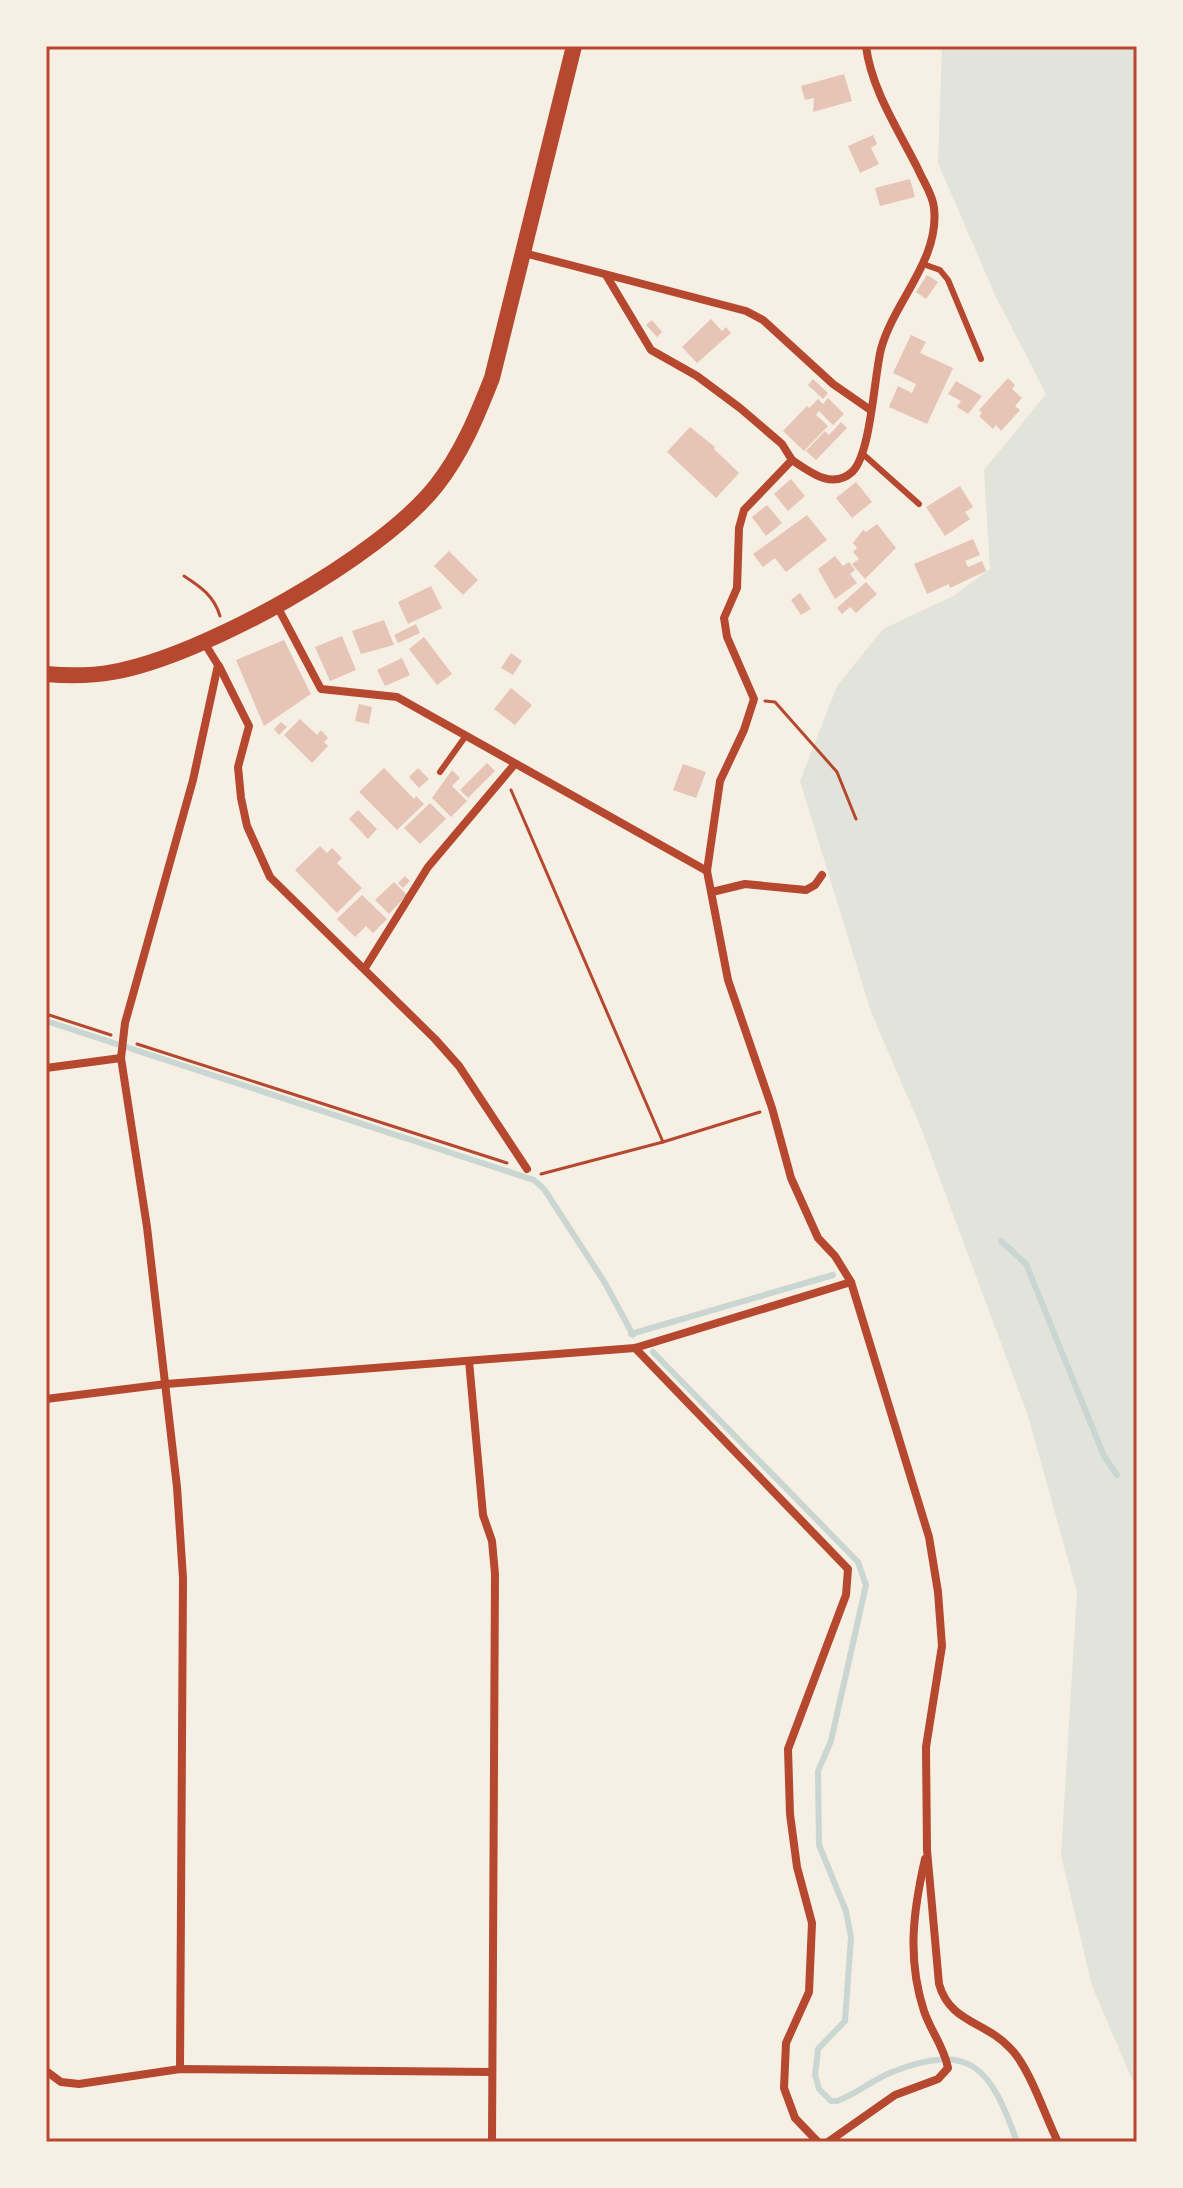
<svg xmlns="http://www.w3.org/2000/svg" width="1183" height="2188" viewBox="0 0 1183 2188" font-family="Raleway,sans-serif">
	<rect width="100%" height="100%" fill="#f6efe4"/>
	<polygon fill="#e2e4dc" points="942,46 1137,46 1137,2091 1092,1986 1061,1855 1077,1592 1028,1416 921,1128 871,1012 800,781 837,686 883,629 953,596 990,569 984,470 1046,394 995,295 938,163"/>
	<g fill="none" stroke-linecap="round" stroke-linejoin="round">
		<g stroke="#c9d6d2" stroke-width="6">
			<polyline points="46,1021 534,1180 544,1189 605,1283 633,1335"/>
			<polyline points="1001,1241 1026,1264 1104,1456 1117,1475"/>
			<polyline points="631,1334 833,1275"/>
			<path d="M653 1352 858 1562 866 1585 831 1741 818 1771 819 1845 846 1911 851 1937 845 2021 818 2049 815 2075 819 2089 831 2101H837C857 2094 872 2080 892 2072 971 2041 991 2068 1017 2142"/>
		</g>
	</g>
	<g fill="#e6c5b7">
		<polygon points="844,74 852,101 813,112 814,98 805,100 801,86"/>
		<polygon points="873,135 877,144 871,148 879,164 860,173 848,146"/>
		<polygon points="910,179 915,197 880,206 875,188"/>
		<polygon points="927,275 938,282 926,299 916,292"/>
		<polygon points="711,319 722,331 726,327 731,333 697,363 682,347"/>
		<polygon points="652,320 662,332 657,337 646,325"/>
		<polygon points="911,335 926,342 920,353 953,368 927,424 889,407 898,386 912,393 916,384 893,373"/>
		<polygon points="1008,378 1015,385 1012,389 1022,398 1015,406 1020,410 1001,431 996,425 993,429 979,416 982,413 979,410"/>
		<polygon points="813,379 828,393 823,399 808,385"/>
		<polygon points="956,381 982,396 968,414 957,407 961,401 948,394"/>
		<polygon points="828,398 844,414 833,425 819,411 816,415 828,426 804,451 783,431 807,406 809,408 818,399 823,404"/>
		<polygon points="841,422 847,428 816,460 806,451 825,431 829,435"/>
		<polygon points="690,427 715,447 714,449 739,473 716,498 667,452"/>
		<polygon points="791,479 805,496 788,511 774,494"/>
		<polygon points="856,482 872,502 852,518 836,498"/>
		<polygon points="960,486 973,507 965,512 970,519 945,536 926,507"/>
		<polygon points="767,505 782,523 766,536 752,517"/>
		<polygon points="807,515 827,540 786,572 775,558 763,567 753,554"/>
		<polygon points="877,524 896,548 865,579 852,564 859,559 853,552 857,548 853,543 863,530 866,532"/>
		<polygon points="973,539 980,555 965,561 968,567 982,561 986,571 950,588 949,584 927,594 914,564"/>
		<polygon points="449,551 478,580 463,595 434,566"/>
		<polygon points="835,556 843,566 849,562 855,570 850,574 857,583 835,599 818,569"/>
		<polygon points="866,582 877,594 856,613 850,607 842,614 837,608"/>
		<polygon points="431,586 442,608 408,624 398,602"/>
		<polygon points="800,593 811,609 801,615 791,600"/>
		<polygon points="384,620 394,645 361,654 352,631"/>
		<polygon points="416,624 420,633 398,643 394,635"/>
		<polygon points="342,636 356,670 330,681 315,647"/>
		<polygon points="424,637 452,674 437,685 409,649"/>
		<polygon points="284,640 311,694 264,726 236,660"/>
		<polygon points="511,653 522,661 513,675 501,668"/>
		<polygon points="402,658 410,675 385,686 377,670"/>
		<polygon points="511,688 532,705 515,725 494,709"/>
		<polygon points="359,704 372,707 369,724 355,721"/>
		<polygon points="300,719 317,735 321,730 328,738 324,742 328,746 312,763 284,735"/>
		<polygon points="281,722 287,727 279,735 274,729"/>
		<polygon points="487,763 495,771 468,798 460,790"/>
		<polygon points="683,764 706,772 696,798 673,790"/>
		<polygon points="384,768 414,799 416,796 424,804 397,830 359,792"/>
		<polygon points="418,768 429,779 419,788 409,777"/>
		<polygon points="452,770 460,778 452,786 467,801 451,817 432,798"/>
		<polygon points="430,803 446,819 420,844 404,828"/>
		<polygon points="358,810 377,829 368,839 349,819"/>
		<polygon points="320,846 327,853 332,848 342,858 337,863 362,888 337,913 295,870"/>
		<polygon points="405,876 410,881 403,888 398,883"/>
		<polygon points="394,882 407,895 389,914 375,900"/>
		<polygon points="362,895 387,919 373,933 366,926 355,937 337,919"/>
	</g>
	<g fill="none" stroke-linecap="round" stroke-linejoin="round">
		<g stroke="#b5482f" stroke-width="3">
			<path d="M184 576C201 587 214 596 220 616"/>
			<polyline points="765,701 775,702 837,772 856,819"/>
			<polyline points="511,790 663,1142"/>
			<polyline points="46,1014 111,1035"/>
			<polyline points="137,1044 507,1163"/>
			<polyline points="541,1174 663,1142 760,1112"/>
		</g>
		<g stroke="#b5482f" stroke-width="6">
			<polyline points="923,264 940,270 948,280 981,359"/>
			<polyline points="864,455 919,504"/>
			<polyline points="440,772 465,737"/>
		</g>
		<g stroke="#b5482f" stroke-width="8">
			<path d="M866 46C871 89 899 131 918 169 923 181 933 195 934 208 940 260 894 301 881 349 874 377 871 454 852 472 832 490 810 472 792 460L744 510 739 528 737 588 724 618 727 637 754 699 744 730 720 781 707 871 728 980 772 1108 791 1178 818 1238 835 1256 851 1282 929 1537 938 1592 942 1646 926 1747 927 1850 939 1984C950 2023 985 2021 1010 2048 1030 2068 1045 2116 1058 2142"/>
			<polyline points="524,253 746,311 763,320 833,384 869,409"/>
			<polyline points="606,275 651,350 697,376 740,408 782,444 792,460"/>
			<polyline points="277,606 321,689 397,697 707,871"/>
			<polyline points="219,666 249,726 238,767 241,798 247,826 270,877 435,1039 459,1066 527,1169"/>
			<polyline points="712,892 745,884 806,890 815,885 822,875"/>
			<polyline points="365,968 428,867 514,765"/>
			<polyline points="46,1068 121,1058"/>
			<polyline points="635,1348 848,1569 846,1595 788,1749 790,1814 797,1867 812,1923 809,1992 786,2043 784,2088 795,2118 818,2142"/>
			<polyline points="469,1361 483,1515 492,1541 495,1574 492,2142"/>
			<polyline points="46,1399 166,1384 635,1348 851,1282"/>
			<polyline points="180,2069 183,1578 177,1487 147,1227 121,1058 125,1023 193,780 218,665 205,644"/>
			<polyline points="46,2071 61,2082 79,2084 180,2069 492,2072"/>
			<path d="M828 2142 895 2095 938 2079 948 2068C944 2046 931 2032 924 2011 907 1959 913 1912 925 1859"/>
		</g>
		<path stroke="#b5482f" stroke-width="16" d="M46 674C68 676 91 676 113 672 203 656 379 558 436 486 462 453 477 416 492 378L574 46"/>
	</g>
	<rect width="1183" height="2188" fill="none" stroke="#f6efe4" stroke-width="96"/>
	<rect x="48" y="48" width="1087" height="2092" fill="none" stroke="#b5482f" stroke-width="3"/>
</svg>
